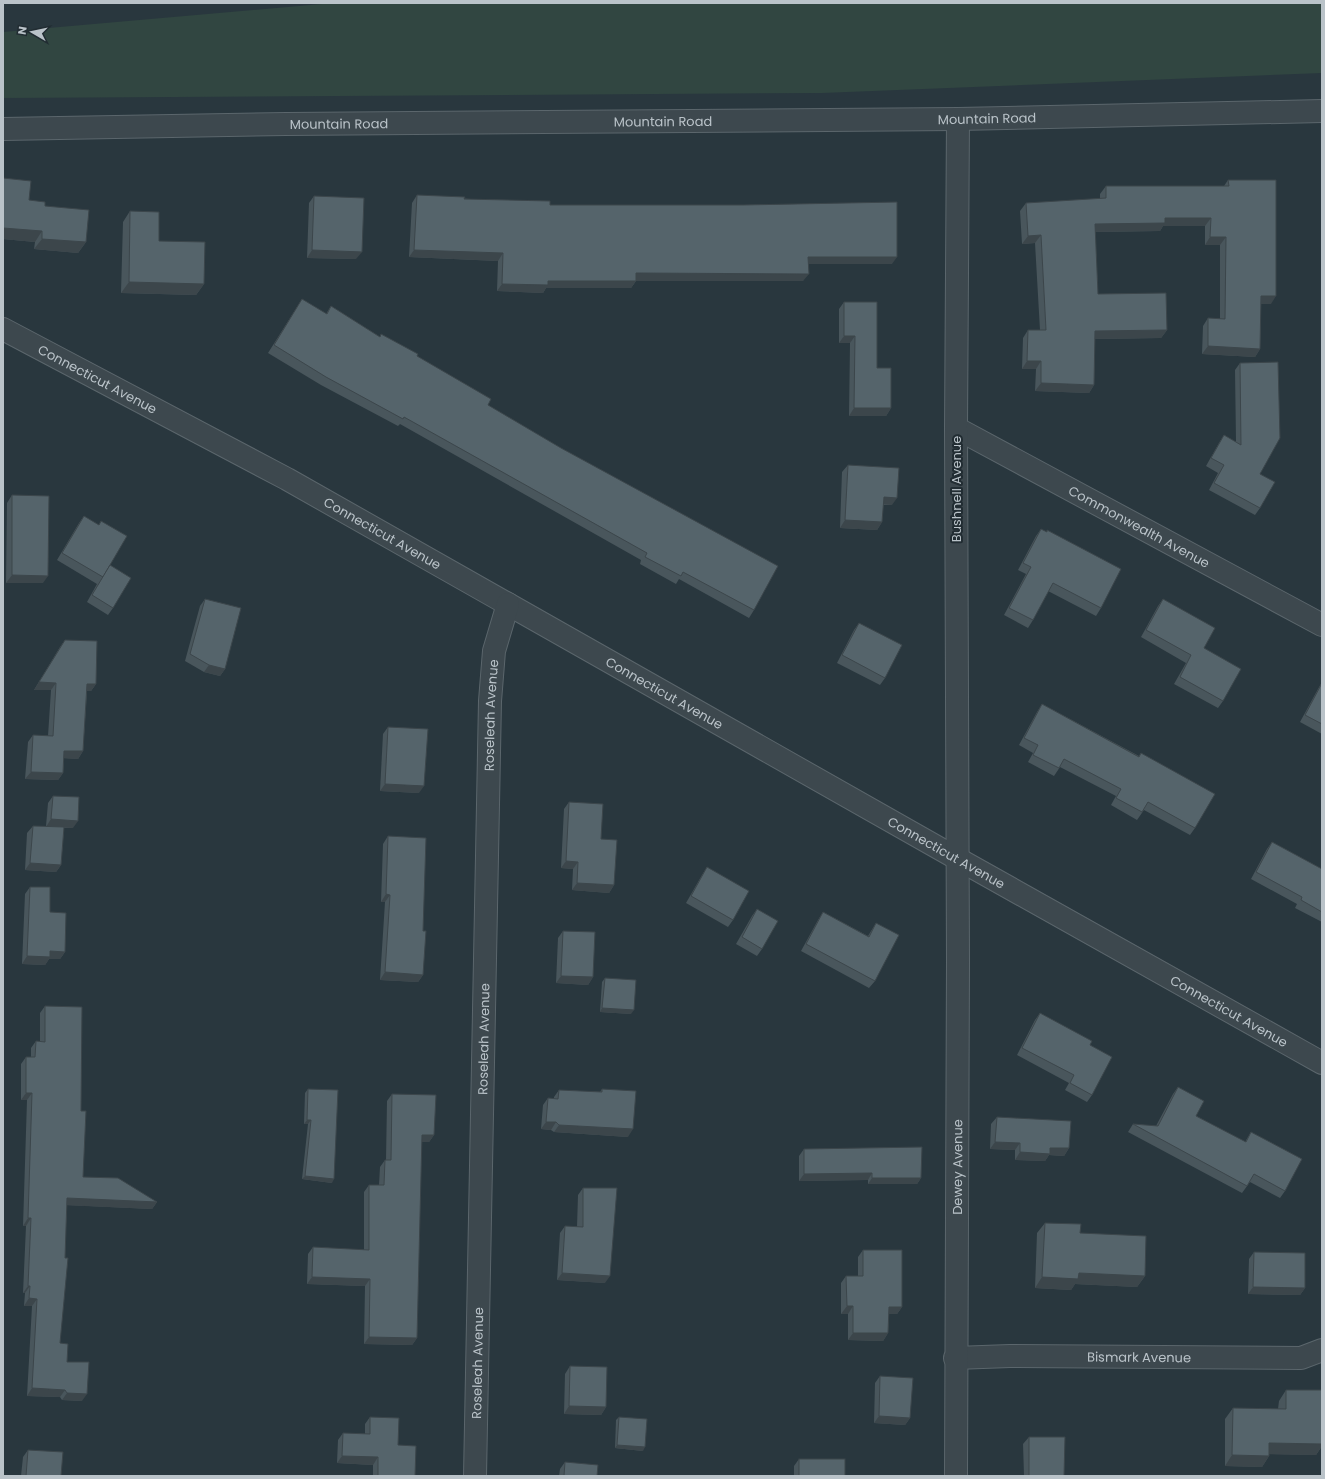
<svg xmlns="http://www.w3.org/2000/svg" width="1325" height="1479" viewBox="0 0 1325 1479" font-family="Poppins,sans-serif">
	<rect width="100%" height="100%" fill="#29373e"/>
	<polygon fill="#314641" points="333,3 1322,3 1322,73 822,93 3,98 3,32"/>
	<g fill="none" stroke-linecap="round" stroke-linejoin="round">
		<g stroke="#5b666c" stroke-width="24">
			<g id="street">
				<path id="s1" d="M3 129 286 124 958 119 1322 111"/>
				<path id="s2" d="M3 329 287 479 958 859 1322 1063"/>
				<path id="s3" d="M956 428 1322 625"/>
				<path id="s4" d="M955 1358 1010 1356 1301 1358 1322 1350"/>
				<path id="s5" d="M475 1476 490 701 494 651 508 604"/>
				<path id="s6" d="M956 1476 958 962 956 428 958 119"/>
			</g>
		</g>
		<use href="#street" stroke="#3d484e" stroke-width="22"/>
	</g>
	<g fill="#49565c">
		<polygon points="3,178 29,200 45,206 86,242 78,253 34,249 35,242 3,239"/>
		<polygon points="1228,180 1271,304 1261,304 1260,349 1255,357 1202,354 1203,326 1208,318 1220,319 1220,245 1205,245 1205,226 1163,226 1160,231 1095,232 1098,294 1167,330 1161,338 1095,339 1094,385 1089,393 1035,391 1036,369 1022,369 1023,338 1028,330 1040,330 1035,243 1022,244 1020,211 1026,203 1100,199 1100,194 1106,186 1224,186"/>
		<polygon points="417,195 550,205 892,264 808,264 803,281 636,281 631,288 546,288 543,293 497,291 498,261 409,257 412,203"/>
		<polygon points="314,196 356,259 307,258 309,203"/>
		<polygon points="130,211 159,241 204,284 196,295 121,293 123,222"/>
		<polygon points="302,299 326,314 331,306 380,337 417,356 488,405 754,610 749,618 679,579 676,584 640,564 641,560 400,424 398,426 321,385 268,353"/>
		<polygon points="844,302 877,368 891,408 886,416 849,416 850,343 839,343 839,309"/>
		<polygon points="1240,363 1260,474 1260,508 1255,515 1209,490 1218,473 1206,466 1219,443 1224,435 1236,442 1235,370"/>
		<polygon points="848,465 892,505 883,505 882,522 877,530 840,528 842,472"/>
		<polygon points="12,495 43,583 6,583 7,503"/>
		<polygon points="84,516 109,566 113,608 108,615 87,602 97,584 57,560 79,523"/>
		<polygon points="1041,529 1101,608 1096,616 1048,591 1033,620 1028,628 1004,615 1026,574 1018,570 1036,536"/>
		<polygon points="205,599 225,669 220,676 204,672 185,661 200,606"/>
		<polygon points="1163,599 1204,648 1223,701 1218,708 1174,684 1186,663 1141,637 1158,606"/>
		<polygon points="859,623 885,678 880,685 837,663 854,630"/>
		<polygon points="65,640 96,684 91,691 87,691 83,751 78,759 64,758 63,773 58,780 25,779 28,742 33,735 48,736 51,690 34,690 60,647"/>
		<polygon points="1322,682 1322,734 1300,722 1318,689"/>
		<polygon points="1042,704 1139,756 1141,753 1195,828 1190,835 1144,810 1137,820 1111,805 1116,796 1060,767 1054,776 1028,762 1033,753 1019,745 1037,712"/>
		<polygon points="388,727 419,793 380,791 383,734"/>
		<polygon points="53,796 73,828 64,828 61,865 56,872 25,870 27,833 33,826 46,826 48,803"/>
		<polygon points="569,802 601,839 614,885 609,893 572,890 573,869 561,868 564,809"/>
		<polygon points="388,836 423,975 418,982 380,980 385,902 381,902 383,844"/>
		<polygon points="1272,842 1322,869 1322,922 1295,908 1297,904 1251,879 1267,849"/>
		<polygon points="707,867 733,920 728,927 686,903 702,875"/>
		<polygon points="30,887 50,912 65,952 60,959 49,959 45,965 22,964 25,894"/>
		<polygon points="757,909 762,949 757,956 736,944 752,916"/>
		<polygon points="823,912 868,936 876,923 875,981 869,988 801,951 818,920"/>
		<polygon points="563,931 593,977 588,985 556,983 558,938"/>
		<polygon points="605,978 631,1014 600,1012 602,982"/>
		<polygon points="45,1006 81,1111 83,1177 157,1202 152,1209 67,1205 60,1343 82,1401 62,1400 60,1397 27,1396 32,1306 24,1306 25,1293 23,1293 26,1226 23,1226 27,1100 21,1100 21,1064 26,1057 31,1057 31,1048 36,1041 40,1041 40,1013"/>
		<polygon points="1040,1013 1090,1045 1092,1095 1087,1102 1065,1090 1069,1083 1017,1055 1035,1020"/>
		<polygon points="1178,1087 1196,1116 1245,1142 1251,1132 1285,1191 1280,1198 1250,1182 1242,1193 1128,1132 1133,1124 1156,1126 1173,1094"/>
		<polygon points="308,1089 332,1183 302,1179 308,1124 304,1124 305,1093"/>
		<polygon points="602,1089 628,1137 554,1132 551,1130 541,1129 543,1105 548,1098 554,1098 554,1097 559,1090 600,1092"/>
		<polygon points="392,1094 434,1135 429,1142 421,1142 417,1338 412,1345 364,1344 365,1286 307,1284 308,1254 313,1247 364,1250 364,1192 369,1185 379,1185 380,1167 385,1160 386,1160 387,1101"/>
		<polygon points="997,1117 1069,1148 1064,1156 1049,1155 1045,1161 1015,1160 1015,1150 990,1149 991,1124"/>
		<polygon points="804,1149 921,1178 917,1184 868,1184 868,1180 799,1181 799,1156"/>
		<polygon points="583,1188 605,1283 557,1280 560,1233 565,1226 577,1227 578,1195"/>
		<polygon points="1045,1223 1080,1233 1145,1276 1137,1287 1075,1284 1071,1290 1035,1288 1037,1233"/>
		<polygon points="863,1250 902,1307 897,1314 889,1314 888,1333 883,1341 848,1340 848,1314 841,1314 841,1283 846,1276 858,1276 858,1257"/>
		<polygon points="1254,1252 1305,1288 1300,1295 1248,1294 1249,1259"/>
		<polygon points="570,1366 606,1407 601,1415 564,1414 565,1374"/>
		<polygon points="880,1376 910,1418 905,1425 874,1423 875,1383"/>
		<polygon points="1286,1390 1322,1390 1322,1446 1316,1455 1269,1454 1269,1456 1262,1467 1225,1466 1225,1419 1233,1408 1278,1409 1279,1401"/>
		<polygon points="370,1417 398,1445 415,1476 373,1476 373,1465 337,1463 338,1440 343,1433 365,1434 365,1424"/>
		<polygon points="619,1417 643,1451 615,1448 616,1420"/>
		<polygon points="1029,1437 1064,1476 1024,1476 1023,1444"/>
		<polygon points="28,1450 61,1476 21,1476 23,1457"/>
		<polygon points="799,1459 845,1476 794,1476 794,1466"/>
		<polygon points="565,1462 597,1476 559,1476 560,1469"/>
	</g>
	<g fill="#3c464b">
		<polygon points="1165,218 1211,218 1205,226 1163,226 1160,231 1089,232 1095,224"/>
		<polygon points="3,228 42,231 35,242 3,239"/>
		<polygon points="1041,235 1035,243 1022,244 1028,236"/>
		<polygon points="1210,237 1226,237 1220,245 1205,245"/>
		<polygon points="42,239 86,242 78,253 34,249"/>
		<polygon points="312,250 362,252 356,259 307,258"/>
		<polygon points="414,250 503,253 498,261 409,257"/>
		<polygon points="808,257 897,257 892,264 803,264"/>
		<polygon points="636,273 809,274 803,281 631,281"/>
		<polygon points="548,281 636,281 631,288 546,288 543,293 497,291 502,284"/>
		<polygon points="129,282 204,284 196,295 121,293"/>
		<polygon points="1261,296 1276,296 1271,304 1256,304"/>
		<polygon points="1167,330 1161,338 1090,339 1095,331"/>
		<polygon points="844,336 855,336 850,343 839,343"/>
		<polygon points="1208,346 1260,349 1255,357 1202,354"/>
		<polygon points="1027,361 1041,361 1036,369 1022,369"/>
		<polygon points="1041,383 1094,385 1089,393 1035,391"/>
		<polygon points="854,408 891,408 886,416 849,416"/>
		<polygon points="884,497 897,498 892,505 878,504"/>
		<polygon points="845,520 882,522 877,530 840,528"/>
		<polygon points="12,575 48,576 43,583 6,583"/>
		<polygon points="209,665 225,669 220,676 204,672"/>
		<polygon points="39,682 56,683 51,690 34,690"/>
		<polygon points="87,684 96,684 91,691 82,691"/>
		<polygon points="64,751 83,751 78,759 59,758"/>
		<polygon points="31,772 63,773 58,780 25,779"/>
		<polygon points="385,784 424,786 419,793 380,791"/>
		<polygon points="51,819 78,821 73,828 46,827"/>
		<polygon points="566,861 578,862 573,869 561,868"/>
		<polygon points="30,863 61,865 56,872 25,870"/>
		<polygon points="577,883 614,885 609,893 572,890"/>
		<polygon points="386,894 390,895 385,902 381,902"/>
		<polygon points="50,951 65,952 60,959 49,959 45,965 22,964 27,956"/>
		<polygon points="385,972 423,975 418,982 380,980"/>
		<polygon points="561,976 593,977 588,985 556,983"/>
		<polygon points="602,1008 634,1010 631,1014 600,1012"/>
		<polygon points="26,1093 32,1093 27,1100 21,1100"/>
		<polygon points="307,1120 311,1120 308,1124 304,1124"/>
		<polygon points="546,1122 556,1122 551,1130 541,1129"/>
		<polygon points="559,1125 633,1129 628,1137 554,1132"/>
		<polygon points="422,1135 434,1135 429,1142 417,1142"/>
		<polygon points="995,1142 1020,1143 1015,1150 990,1149"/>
		<polygon points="1050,1148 1069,1148 1064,1156 1049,1155 1045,1161 1015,1160 1020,1152"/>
		<polygon points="872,1173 868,1180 799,1181 804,1174"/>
		<polygon points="305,1176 334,1179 332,1183 302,1179"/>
		<polygon points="872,1178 921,1178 917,1184 868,1184"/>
		<polygon points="67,1198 157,1202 152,1209 62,1205"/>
		<polygon points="28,1218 31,1218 26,1226 23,1226"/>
		<polygon points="562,1273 610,1276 605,1283 557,1280"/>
		<polygon points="1079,1273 1145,1276 1137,1287 1075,1284 1071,1290 1035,1288 1042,1277"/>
		<polygon points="312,1277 370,1279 365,1286 307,1284"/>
		<polygon points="28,1286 30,1286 25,1293 23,1293"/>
		<polygon points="1253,1287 1305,1288 1300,1295 1248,1294"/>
		<polygon points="29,1298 37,1299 32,1306 24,1306"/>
		<polygon points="847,1306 853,1306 848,1314 841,1314"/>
		<polygon points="889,1307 902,1307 897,1314 884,1314"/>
		<polygon points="853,1333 888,1333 883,1341 848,1340"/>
		<polygon points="369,1337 417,1338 412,1345 364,1344"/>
		<polygon points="32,1388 65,1390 60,1397 27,1396"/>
		<polygon points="67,1393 87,1394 82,1401 62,1400"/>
		<polygon points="569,1406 606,1407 601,1415 564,1414"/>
		<polygon points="879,1416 910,1418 905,1425 874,1423"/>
		<polygon points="1269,1443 1322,1444 1322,1446 1316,1455 1262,1454"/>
		<polygon points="617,1445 645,1447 643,1451 615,1448"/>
		<polygon points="1232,1455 1269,1456 1262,1467 1225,1466"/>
		<polygon points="342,1456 378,1457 373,1465 337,1463"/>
	</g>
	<g fill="#55646b" stroke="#3c464b">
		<polygon points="3,178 31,181 29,200 45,202 45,206 89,210 86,242 42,239 42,231 3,228"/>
		<polygon points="1228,180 1276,180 1276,296 1261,296 1260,349 1208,346 1208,318 1225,319 1226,237 1210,237 1211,218 1165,218 1165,223 1095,224 1098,294 1166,293 1167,330 1095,331 1094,385 1041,383 1041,361 1027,361 1028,330 1046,330 1041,235 1028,236 1026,203 1106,198 1106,186 1229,186"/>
		<polygon points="417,195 465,197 464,199 550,201 550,205 743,205 897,202 897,257 808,257 809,274 636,273 636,281 548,281 548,285 502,284 503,253 414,250"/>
		<polygon points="314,196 364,198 362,252 312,250"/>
		<polygon points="130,211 159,212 159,241 205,242 204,284 129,282"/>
		<polygon points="302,299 327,314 331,306 380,337 381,334 418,354 417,356 491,399 488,405 561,448 778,566 754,610 683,572 681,576 645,557 647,553 404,417 403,419 326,377 274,345"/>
		<polygon points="844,302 877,302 877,368 891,368 891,408 854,408 855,336 844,336"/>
		<polygon points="1278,362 1280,438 1260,474 1275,482 1260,508 1214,483 1224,465 1211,458 1224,435 1241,445 1240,363"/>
		<polygon points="848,465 899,468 897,498 884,497 882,522 845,520"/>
		<polygon points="12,495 49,496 48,576 12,575"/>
		<polygon points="84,516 99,525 101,521 127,536 103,577 62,553"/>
		<polygon points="1041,529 1047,532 1047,530 1121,569 1101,608 1053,583 1033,620 1009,608 1031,567 1023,563"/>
		<polygon points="110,565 131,578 113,608 92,595"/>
		<polygon points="205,599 241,608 225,669 209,665 190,654"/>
		<polygon points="1163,599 1215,628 1204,648 1241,669 1223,701 1180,677 1191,655 1146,630"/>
		<polygon points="859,623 902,645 885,678 842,655"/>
		<polygon points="65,640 97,641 96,684 87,684 83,751 64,751 63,773 31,772 33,735 53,736 56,683 39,682"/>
		<polygon points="1322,683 1322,724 1305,715"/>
		<polygon points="1042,704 1139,757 1141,753 1215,794 1195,828 1148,802 1142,812 1116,798 1121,789 1064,759 1059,768 1033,755 1038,745 1024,738"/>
		<polygon points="388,727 428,729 424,786 385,784"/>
		<polygon points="53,796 79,797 78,821 51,819"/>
		<polygon points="569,802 603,804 601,839 617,840 614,885 577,883 578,862 566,861"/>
		<polygon points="33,826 64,827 61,865 30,863"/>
		<polygon points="388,836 426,838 423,931 426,931 423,975 385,972 390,895 386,894"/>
		<polygon points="1272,842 1322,869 1322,912 1301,900 1302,897 1256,872"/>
		<polygon points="707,867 749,891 733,920 691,896"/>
		<polygon points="30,887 50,887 50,912 66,913 65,952 50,951 50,957 27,956"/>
		<polygon points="757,909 778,921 762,949 742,937"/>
		<polygon points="823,912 869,937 876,923 899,935 875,981 806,944"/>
		<polygon points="563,931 595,932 593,977 561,976"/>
		<polygon points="605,978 636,980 634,1010 602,1008"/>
		<polygon points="45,1006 82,1007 81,1111 86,1111 83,1177 118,1178 157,1202 67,1198 65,1258 68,1258 60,1343 68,1344 67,1362 89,1362 87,1394 67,1393 65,1390 32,1388 37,1299 29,1298 30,1286 28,1286 31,1218 28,1218 32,1093 26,1093 26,1057 35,1057 36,1041 45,1042"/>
		<polygon points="1040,1013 1092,1041 1090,1045 1112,1057 1092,1095 1070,1083 1074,1075 1022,1048"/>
		<polygon points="1178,1087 1204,1101 1196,1116 1246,1142 1251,1132 1302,1159 1285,1191 1254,1174 1247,1186 1133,1124 1158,1126"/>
		<polygon points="308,1089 338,1090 334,1179 305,1176 311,1120 307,1120"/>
		<polygon points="602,1089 636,1091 633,1129 559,1125 556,1122 546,1122 548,1098 558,1099 559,1090 602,1092"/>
		<polygon points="392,1094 436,1095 434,1135 422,1135 417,1338 369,1337 370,1279 312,1277 313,1247 369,1250 369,1185 384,1185 385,1160 391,1160"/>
		<polygon points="997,1117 1071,1121 1069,1148 1050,1148 1050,1154 1020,1152 1020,1143 995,1142"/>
		<polygon points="922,1147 921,1178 872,1178 872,1173 804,1174 804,1149"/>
		<polygon points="583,1188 617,1188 610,1276 562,1273 565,1226 583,1227"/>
		<polygon points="1045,1223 1081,1224 1080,1233 1146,1236 1145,1276 1079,1273 1078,1279 1042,1277"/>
		<polygon points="863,1250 902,1250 902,1307 889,1307 888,1333 853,1333 853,1306 847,1306 846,1276 863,1276"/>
		<polygon points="1254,1252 1305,1253 1305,1288 1253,1287"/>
		<polygon points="570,1366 607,1367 606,1407 569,1406"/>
		<polygon points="880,1376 913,1378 910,1418 879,1416"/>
		<polygon points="1286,1390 1322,1390 1322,1444 1269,1443 1269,1456 1232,1455 1233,1408 1286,1409"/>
		<polygon points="370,1417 399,1418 398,1445 416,1446 415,1476 378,1476 378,1457 342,1456 343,1433 370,1434"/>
		<polygon points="619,1417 647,1419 645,1447 617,1445"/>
		<polygon points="1029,1437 1065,1437 1064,1476 1029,1476"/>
		<polygon points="28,1450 63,1452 61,1476 26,1476"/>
		<rect x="799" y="1459" width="46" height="17"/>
		<polygon points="565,1462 598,1465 597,1476 564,1476"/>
	</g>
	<g text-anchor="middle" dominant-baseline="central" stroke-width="4" stroke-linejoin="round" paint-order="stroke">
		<g font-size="13" fill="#bac3c9" stroke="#222d33">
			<text stroke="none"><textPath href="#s1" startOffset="984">Mountain Road</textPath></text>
			<text stroke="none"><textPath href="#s1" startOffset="660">Mountain Road</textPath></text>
			<text stroke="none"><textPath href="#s1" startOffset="336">Mountain Road</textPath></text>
			<text stroke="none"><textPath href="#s2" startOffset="107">Connecticut Avenue</textPath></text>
			<text transform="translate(956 489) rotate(-90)">Bushnell Avenue</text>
			<text stroke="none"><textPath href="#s3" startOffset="208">Commonwealth Avenue</textPath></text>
			<text stroke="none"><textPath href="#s2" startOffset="431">Connecticut Avenue</textPath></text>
			<text stroke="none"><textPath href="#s2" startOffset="755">Connecticut Avenue</textPath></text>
			<text stroke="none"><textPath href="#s5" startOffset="761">Roseleah Avenue</textPath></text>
			<text stroke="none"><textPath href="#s2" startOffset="1079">Connecticut Avenue</textPath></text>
			<text stroke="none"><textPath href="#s2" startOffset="1403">Connecticut Avenue</textPath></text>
			<text stroke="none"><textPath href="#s5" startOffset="437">Roseleah Avenue</textPath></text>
			<text stroke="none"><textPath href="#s6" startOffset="309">Dewey Avenue</textPath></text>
			<text stroke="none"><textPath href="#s4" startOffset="184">Bismark Avenue</textPath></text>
			<text stroke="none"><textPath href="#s5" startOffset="113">Roseleah Avenue</textPath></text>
		</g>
	</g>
	<rect width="1325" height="1479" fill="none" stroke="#bac3c9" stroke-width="8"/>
	<g transform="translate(32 32) rotate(279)" stroke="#222d33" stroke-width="3" paint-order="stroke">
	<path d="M0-3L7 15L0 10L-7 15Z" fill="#bac3c9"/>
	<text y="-6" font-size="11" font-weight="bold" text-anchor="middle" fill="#bac3c9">N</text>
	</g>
</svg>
